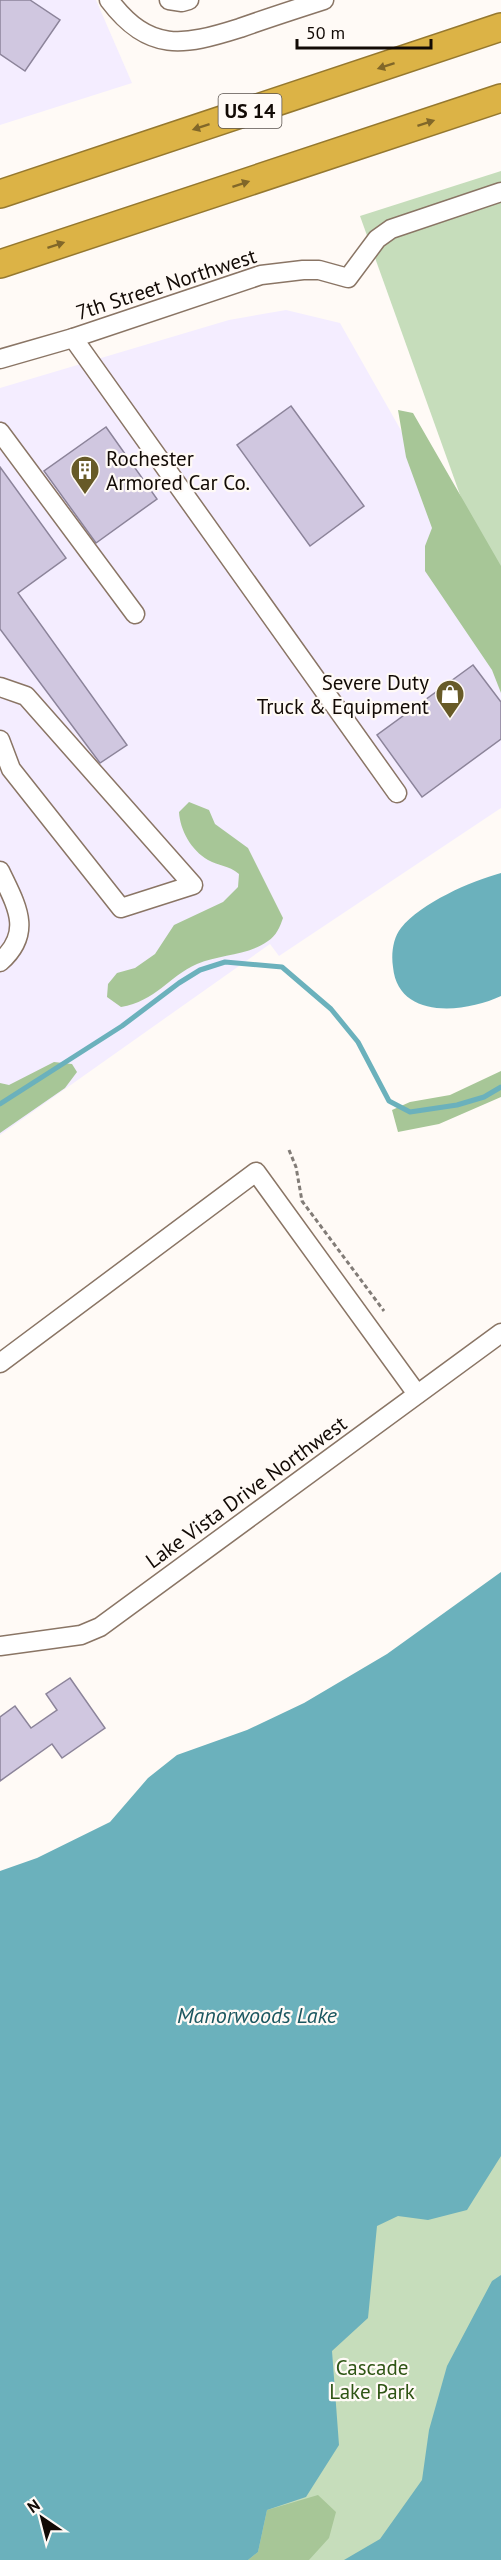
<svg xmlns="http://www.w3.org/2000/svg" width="501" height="2560" viewBox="0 0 501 2560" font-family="'PT Sans',sans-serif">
	<rect width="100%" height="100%" fill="#fffaf6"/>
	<g fill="#f4edff">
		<polygon points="0,0 96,0 132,83 0,125"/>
		<polygon points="286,310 340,323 498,601 501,609 501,808 279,956 270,944 0,1135 0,388 229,320"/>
	</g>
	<g fill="#c6ddbb">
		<polygon points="501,171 501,609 360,216"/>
		<polygon points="501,2132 501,2560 170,2560 192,2347"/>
	</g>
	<g fill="#a7c697">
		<polygon points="398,410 413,413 501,566 501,693 492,670 425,571 425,546 432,528 406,457"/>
		<path d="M189 802 209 810 215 824 248 848 283 918C280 927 276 936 268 941 247 956 220 954 197 964 168 977 156 1001 121 1007L107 997 108 984 117 973 135 968 155 954 174 925 223 902 238 887 239 874C228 865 219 866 208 860 191 850 180 830 179 812Z"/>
		<polygon points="54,1062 72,1064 77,1072 65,1088 0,1133 0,1083 9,1085"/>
		<polygon points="501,1071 501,1097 439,1124 398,1132 392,1110 410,1102 450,1095"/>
		<polygon points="318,2495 336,2512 329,2538 309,2560 248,2560 258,2552 267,2510"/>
	</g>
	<g fill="#6bb1bc">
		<path d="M501 873V996C465 1013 398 1020 393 967 391 954 393 938 401 928 421 903 471 881 501 873Z"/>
		<polygon points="501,1572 501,2156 467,2210 428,2220 398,2216 377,2226 368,2318 332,2351 339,2445 306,2497 267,2510 258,2552 248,2560 0,2560 0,1871 37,1858 110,1822 148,1778 177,1755 247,1730 304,1703 387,1654"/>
		<polygon points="501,2275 501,2560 344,2560 380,2539 422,2480 429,2430 447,2366 492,2281"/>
	</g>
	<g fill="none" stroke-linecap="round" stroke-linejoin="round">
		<polyline stroke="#6bb1bc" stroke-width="5" points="0,1104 122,1026 179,983 200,970 225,962 282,967 331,1009 358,1042 389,1101 410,1112 457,1105 484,1097 501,1087"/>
	</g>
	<g fill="#d0c7e0" stroke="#8c849a" stroke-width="1.5">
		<polygon points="0,0 30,0 60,20 25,71 0,54"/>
		<polygon points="291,406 364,506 310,546 237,445"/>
		<polygon points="106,427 157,499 96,543 44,471"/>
		<polygon points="0,467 66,558 18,593 127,745 100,763 0,629"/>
		<polygon points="473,665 501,702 501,739 422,797 377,735"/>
		<polygon points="70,1678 105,1728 62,1758 52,1744 0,1781 0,1717 15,1706 31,1728 57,1710 46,1694"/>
	</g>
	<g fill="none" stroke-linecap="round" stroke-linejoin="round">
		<g stroke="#8a7565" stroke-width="21">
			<g id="minor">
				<path d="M109 0C149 53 183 46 240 28 268 18 296 9 324 0"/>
				<polyline points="169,0 182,2 189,0"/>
				<polyline points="73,338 397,793"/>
				<polyline points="0,359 73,338 261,275 303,270 319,270 348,278 377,239 391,229 501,192"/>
				<polyline points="0,432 135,614"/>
				<polyline points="0,687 26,696 193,885 121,908 11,769 0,740"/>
				<path d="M0 871C16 905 34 932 0 962"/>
				<polyline points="0,1363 256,1172 417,1394"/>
				<polyline points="0,1646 81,1635 100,1627 501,1333"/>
			</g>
		</g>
		<g stroke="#95782f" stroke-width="30">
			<g id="highway">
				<polyline points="0,194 501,27"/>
				<polyline points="0,264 501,98"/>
			</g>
		</g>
		<polyline stroke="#827c77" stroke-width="3" stroke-dasharray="4.5 3" stroke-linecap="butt" points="289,1150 296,1167 302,1201 384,1311"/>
		<use href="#minor" stroke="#fff" stroke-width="18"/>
		<use href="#highway" stroke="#dcb346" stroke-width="27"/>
	</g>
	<defs><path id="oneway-solid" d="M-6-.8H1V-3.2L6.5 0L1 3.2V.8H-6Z" transform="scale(1.5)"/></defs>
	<g fill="#816729">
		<use href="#oneway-solid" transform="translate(386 66) rotate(162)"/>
		<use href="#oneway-solid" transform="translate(426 123) rotate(-18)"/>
		<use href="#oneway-solid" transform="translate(201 127) rotate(162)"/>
		<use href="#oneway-solid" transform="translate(241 184) rotate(-18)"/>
		<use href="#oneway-solid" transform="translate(56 245) rotate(-18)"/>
	</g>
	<defs>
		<g id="building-pin" transform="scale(1.5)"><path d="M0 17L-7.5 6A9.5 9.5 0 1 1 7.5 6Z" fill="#675a27" stroke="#fffaf6"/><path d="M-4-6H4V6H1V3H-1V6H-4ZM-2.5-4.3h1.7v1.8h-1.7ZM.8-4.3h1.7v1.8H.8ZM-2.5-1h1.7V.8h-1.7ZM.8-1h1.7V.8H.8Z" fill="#fff"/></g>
		<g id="shop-pin" transform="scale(1.5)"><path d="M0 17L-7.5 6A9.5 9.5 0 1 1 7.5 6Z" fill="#675a27" stroke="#fffaf6"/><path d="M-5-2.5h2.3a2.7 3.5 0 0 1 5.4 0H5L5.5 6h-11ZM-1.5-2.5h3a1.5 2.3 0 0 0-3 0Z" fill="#fff"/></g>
	</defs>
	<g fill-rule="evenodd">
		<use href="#building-pin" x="85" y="470"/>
		<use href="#shop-pin" x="450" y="694"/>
	</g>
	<g text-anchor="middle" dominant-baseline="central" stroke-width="4.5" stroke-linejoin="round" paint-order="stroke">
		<rect fill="#fffaf6" stroke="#59524d" stroke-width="1.5" x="218.5" y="94" width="63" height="34" rx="4.5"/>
		<g font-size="20" font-weight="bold" fill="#120a05">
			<text x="250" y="111">US 14</text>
		</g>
		<g font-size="21" fill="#120a05" stroke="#fffaf6">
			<text transform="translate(166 284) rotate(-18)">7th Street Northwest</text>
			<text transform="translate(246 1492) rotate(-36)">Lake Vista Drive Northwest</text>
		</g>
		<g font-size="21" fill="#120a05" stroke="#fffaf6" text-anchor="start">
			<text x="106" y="458">Rochester<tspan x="106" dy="24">Armored Car Co.</tspan></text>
			<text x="429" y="682" text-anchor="end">Severe Duty<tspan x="429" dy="24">Truck &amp; Equipment</tspan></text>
		</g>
		<g font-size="21" fill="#2f5515" stroke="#fffaf6">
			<text x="372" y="2367">Cascade<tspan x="372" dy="24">Lake Park</tspan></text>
		</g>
		<g font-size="22" font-style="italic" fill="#1a565f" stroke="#fffaf6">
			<text x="257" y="2015">Manorwoods Lake</text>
		</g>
	</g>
	<g transform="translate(42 2518) rotate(325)" stroke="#fffaf6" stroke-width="4.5" paint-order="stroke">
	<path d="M0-4.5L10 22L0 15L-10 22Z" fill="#120a05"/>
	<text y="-9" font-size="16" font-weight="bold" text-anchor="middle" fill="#120a05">N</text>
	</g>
	<path d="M297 39v9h134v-9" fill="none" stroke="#120a05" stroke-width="3"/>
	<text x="306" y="39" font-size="18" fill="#120a05" stroke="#fffaf6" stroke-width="4.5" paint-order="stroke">50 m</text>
</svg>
